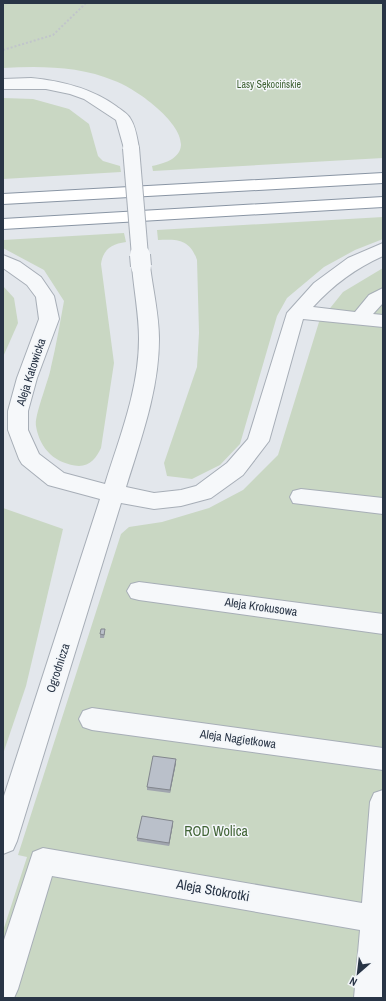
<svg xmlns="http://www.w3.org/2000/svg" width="386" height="1001" viewBox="0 0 386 1001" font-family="'Archivo Narrow',sans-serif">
	<rect width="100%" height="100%" fill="#e3e7ec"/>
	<g fill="#c9d7c3">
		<path d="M3 3H383V158L153 171 152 166C223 153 145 92 115 81 79 66 41 66 3 68Z"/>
		<polygon points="3,98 33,99 69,109 89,124 98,156 103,161 120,166 121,172 3,179"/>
		<path d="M383 217V239L355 250 324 267 287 298 277 316 240 444 220 465 192 479 167 476 164 463 197 367 199 333 197 260C190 239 177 239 158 240L157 230Z"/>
		<path d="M124 233 126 242C112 244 103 249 101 264L114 363 101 448C97 457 90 466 79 466 56 464 40 450 36 426 34 416 49 380 51 367 56 346 60 323 64 301L44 270 3 248V240Z"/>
		<polygon points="383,268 383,998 3,998 3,931 27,857 18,855 121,534 129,527 162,522 209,508 243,490 278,455 319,322 343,292"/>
		<polygon points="3,286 14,298 18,323 3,357"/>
		<polygon points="3,508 63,529 26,686 3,754"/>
	</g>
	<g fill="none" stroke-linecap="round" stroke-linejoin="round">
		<g stroke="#a7aeb7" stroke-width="2">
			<g id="minor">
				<path d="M31 78C62 81 91 88 116 106 121 110 127 113 130 118 136 127 137 138 139 148L137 152 131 153 125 152 116 120 84 99 70 94 46 89H3V79Z"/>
				<path d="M383 243V256C356 268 333 285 313 307L355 312 369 295 383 288V303L373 314 383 315V327L303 319 269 441 243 475 211 498 181 506 154 509 121 503 17 841 13 850 3 854V799L100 499 48 485 22 464 19 459 8 430V411L17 378 39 319 36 297 27 285 3 268V255L20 262 41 277 54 296 59 319 37 378 28 411V430L39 454 64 473 105 484C120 436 139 389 139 339 139 315 134 290 132 266L135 262 141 260 147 262 150 266C153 290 159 315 159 339 159 390 141 439 126 487L154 493 181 490 196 486 227 463 248 439 287 313 314 283 348 258Z"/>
				<polygon points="301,489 383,498 383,514 293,503 290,497 293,491"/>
				<polygon points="139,582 383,614 383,634 139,600 131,598 127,591 131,584"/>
				<polygon points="92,708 383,748 383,770 92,730 83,727 79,719 83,711"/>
				<polygon points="383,790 383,998 354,998 360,930 52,876 18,989 14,998 3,998 3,943 33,852 43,848 362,903 370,802 374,793"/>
			</g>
		</g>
		<g stroke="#8995a4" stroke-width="2">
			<g id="highway">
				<polygon points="383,173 383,183 3,204 3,194"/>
				<polygon points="383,197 383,207 3,229 3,219"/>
			</g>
		</g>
		<polyline stroke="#c1c5cb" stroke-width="2" stroke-dasharray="2 2" stroke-linecap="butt" points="3,50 53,35 86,3"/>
		<use href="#minor" fill="#f6f8fa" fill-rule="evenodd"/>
		<use href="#highway" fill="#fff" fill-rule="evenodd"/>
		<g stroke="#a7aeb7" stroke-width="18" stroke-linecap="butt">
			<polyline id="minor-bridge-far1" points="131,148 140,256"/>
		</g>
		<g stroke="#a7aeb7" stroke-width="22" stroke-linecap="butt">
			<polyline id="minor-bridge" points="140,255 141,266"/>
		</g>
		<use href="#minor-bridge-far1" stroke="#f6f8fa" stroke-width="16"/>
		<use href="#minor-bridge" stroke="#f6f8fa" stroke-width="20"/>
	</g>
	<g fill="#a0a5ae">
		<polygon points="105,633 104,638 100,638 100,634"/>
		<polygon points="176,763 170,793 147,790 147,787"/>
		<polygon points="173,821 173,824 169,846 137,841 137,838"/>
	</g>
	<g fill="#82868d">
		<polygon points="176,759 176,763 170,793 170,790"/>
		<polygon points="173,821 173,824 169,846 169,843"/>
	</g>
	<g fill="#bac0ca" stroke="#82868d">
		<polygon points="101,629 105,629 104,635 100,634"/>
		<polygon points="153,756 176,759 170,790 147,787"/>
		<polygon points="142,816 173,821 169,843 137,838"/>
	</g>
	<g text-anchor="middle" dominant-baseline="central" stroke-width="3" stroke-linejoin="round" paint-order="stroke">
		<g font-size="10" fill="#406335" stroke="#f3f6f9">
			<text x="269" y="84">Lasy Sękocińskie</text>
		</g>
		<g font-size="12" fill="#293546" stroke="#f3f6f9">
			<text transform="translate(31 372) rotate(-72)">Aleja Katowicka</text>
			<text transform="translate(261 607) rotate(8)">Aleja Krokusowa</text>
			<text transform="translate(58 668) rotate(-72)">Ogrodnicza</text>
			<text transform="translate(238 739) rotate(8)">Aleja Nagietkowa</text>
		</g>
		<g font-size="14" fill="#406335" stroke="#f3f6f9">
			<text x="216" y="831">ROD Wolica</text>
		</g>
		<g font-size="14" fill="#293546" stroke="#f3f6f9">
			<text transform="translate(213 890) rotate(10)">Aleja Stokrotki</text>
		</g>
	</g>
	<rect width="386" height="1001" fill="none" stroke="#293546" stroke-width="8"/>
	<g transform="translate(358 973) rotate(208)" stroke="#f3f6f9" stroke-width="3" paint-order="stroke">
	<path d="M0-3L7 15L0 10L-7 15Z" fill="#293546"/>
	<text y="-6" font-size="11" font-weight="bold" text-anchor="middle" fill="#293546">N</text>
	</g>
</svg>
